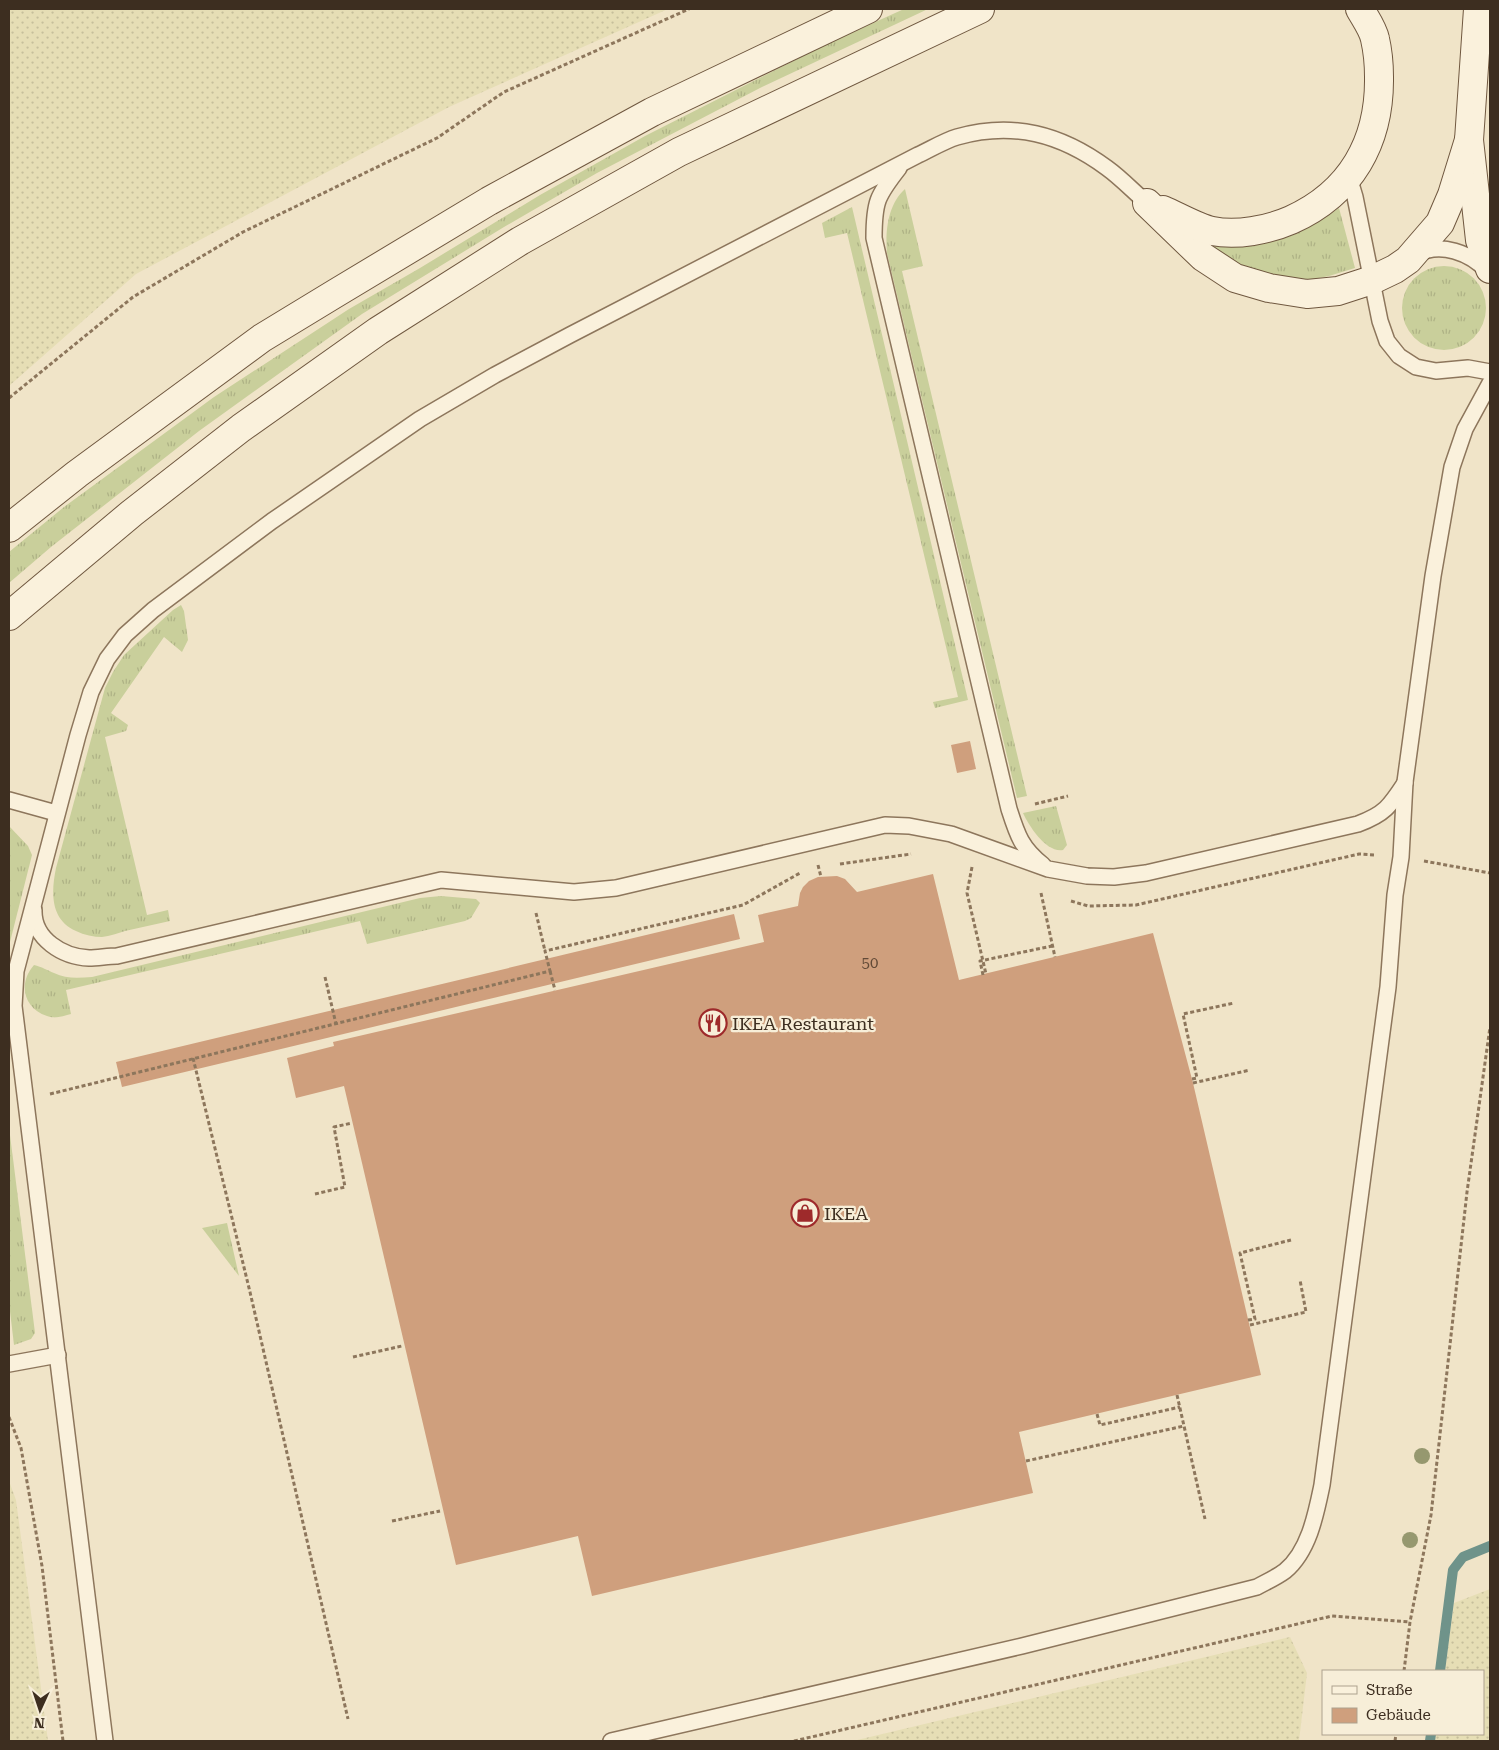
<svg xmlns="http://www.w3.org/2000/svg" width="1499" height="1750" viewBox="0 0 1499 1750" font-family="'Roboto Serif',serif">
	<defs>
		<pattern id="farmland-dots" width="8" height="8" patternUnits="userSpaceOnUse" patternTransform="scale(1.25)"><rect width="8" height="8" fill="#e6deb5"/><path d="M2 2h.1M6 6h.1" fill="none" stroke="#c6bf9b" stroke-width="1.8" stroke-linecap="round"/></pattern>
		<pattern id="grass-tufts" width="24" height="20" patternUnits="userSpaceOnUse" patternTransform="scale(1.25)"><rect width="24" height="20" fill="#c9cf9b"/><path d="M3 7l-1-3M5 7V3M7 7l1-3M15 17l-1-3M17 17v-4M19 17l1-3" fill="none" stroke="#aeb285"/></pattern>
	</defs>
	<rect width="100%" height="100%" fill="#f0e4c8"/>
	<g fill="url(#farmland-dots)">
		<polygon points="9,9 668,9 449,107 136,274 9,386"/>
		<polygon points="9,1481 16,1500 48,1741 9,1741"/>
		<polygon points="1490,1589 1490,1741 1435,1741 1436,1734 1483,1734 1483,1671 1445,1671 1454,1603"/>
		<polygon points="1290,1637 1307,1673 1299,1741 853,1741"/>
	</g>
	<g fill="url(#grass-tufts)">
		<polygon points="904,9 928,9 760,88 597,173 504,227 362,314 199,431 51,547 9,583 9,552 64,507 214,397 349,309 420,268 540,195 645,136 831,42"/>
		<path d="M905 189 923 266 902 271 1027 796 1017 798 887 253C885 231 888 204 905 189Z"/>
		<polygon points="852,207 968,700 935,708 933,702 958,697 847,233 825,238 822,223"/>
		<path d="M1339 208 1355 268 1329 276 1304 281 1286 279 1238 265 1210 246C1224 240 1240 245 1255 244 1287 242 1314 226 1339 208Z"/>
		<circle cx="1444" cy="308" r="42"/>
		<path d="M181 605 184 611 188 640 182 652 164 637 111 713 128 725 126 731 105 737 147 915 168 910 170 921C155 924 140 928 125 931 118 933 110 936 102 937 94 937 84 935 76 931 50 920 51 892 56 868L105 688 113 672 124 655 173 610Z"/>
		<path d="M1056 806 1067 845 1063 850C1046 853 1029 826 1023 813Z"/>
		<polygon points="9,826 28,846 32,855 9,946"/>
		<path d="M441 896 476 899 480 903 471 918 465 921 367 944 360 921 66 990 71 1014C64 1016 54 1019 47 1016 23 1008 18 983 34 965 42 967 47 970 54 973 66 979 78 978 92 977L420 898Z"/>
		<polygon points="9,1127 35,1333 31,1339 14,1345 9,1303"/>
		<polygon points="227,1223 239,1276 202,1228"/>
	</g>
	<g fill="none" stroke-linecap="round" stroke-linejoin="round">
		<g stroke="#6f938a" stroke-width="10">
			<polyline points="1440,1671 1453,1570 1463,1557 1490,1546"/>
			<polyline points="1430,1741 1431,1734"/>
		</g>
	</g>
	<g fill="#cf9f7d">
		<polygon points="970,741 976,769 957,773 951,745"/>
		<polygon points="933,874 959,980 1153,933 1193,1083 1261,1375 1019,1432 1033,1493 592,1596 578,1536 456,1565 344,1086 296,1098 287,1058 334,1046 333,1042 764,942 758,915 798,906 800,893 803,887 809,881 818,877 837,876 845,879 857,892"/>
		<polygon points="734,914 740,939 122,1087 116,1062"/>
	</g>
	<g fill="none" stroke-linecap="round" stroke-linejoin="round">
		<g stroke="#8d765c" stroke-width="18">
			<g id="service">
				<path d="M899 168C877 196 874 202 874 238L1009 809C1017 834 1021 848 1043 865"/>
				<polyline points="1349,177 1355,197 1380,321 1387,341 1399,356 1416,367 1436,371 1468,368 1490,372"/>
				<path d="M1416 255C1440 241 1471 253 1488 272"/>
				<polyline points="9,800 56,813"/>
				<path d="M34 910C33 939 63 957 89 958 98 958 108 956 117 956L441 880 574 892 616 888 885 825 909 826 951 834 1048 869 1087 876 1114 877 1146 873 1358 824C1385 814 1390 806 1405 783"/>
				<polyline points="9,1364 58,1355"/>
				<path d="M105 1741 14 1006 16 971 78 735 91 692 107 659 125 635 153 610 272 521 420 419 495 375 570 335 918 155C931 149 944 141 957 137 1013 121 1061 134 1107 168 1121 178 1134 192 1147 203"/>
				<path d="M611 1741 1022 1646 1257 1587C1266 1582 1277 1577 1285 1571 1309 1551 1316 1514 1322 1485L1388 987 1395 895 1401 857 1405 782 1433 576 1452 467 1465 429 1490 383"/>
			</g>
		</g>
		<g stroke="#6f573f" stroke-width="30">
			<g id="secondary">
				<polyline points="1478,9 1469,140 1480,240 1490,269"/>
				<polyline points="1147,203 1203,257 1235,278 1269,288 1307,294 1338,291 1372,280 1395,269 1408,260 1440,223 1452,195 1469,140"/>
				<path d="M1163 210C1177 216 1198 228 1212 231 1237 236 1268 230 1291 220 1351 193 1380 142 1379 77 1379 65 1378 52 1375 39 1373 29 1365 18 1360 9"/>
				<polyline points="9,528 77,474 262,338 336,293 489,201 652,112 868,9"/>
				<polyline points="9,616 132,513 241,428 378,331 520,241 679,152 980,9"/>
			</g>
		</g>
		<g stroke="#8d765c" stroke-width="3" stroke-dasharray="4 2.5" stroke-linecap="butt">
			<polyline points="9,398 133,297 243,232 437,138 504,92 689,9"/>
			<polyline points="1035,804 1068,796"/>
			<polyline points="1424,861 1490,873"/>
			<polyline points="840,864 911,854"/>
			<polyline points="818,865 821,877"/>
			<polyline points="972,867 967,893 986,974"/>
			<polyline points="1041,893 1055,957"/>
			<polyline points="1071,901 1088,906 1136,905 1359,854 1376,855"/>
			<polyline points="536,913 545,951"/>
			<polyline points="550,971 555,990"/>
			<polyline points="325,977 336,1024"/>
			<polyline points="193,1058 250,1292 348,1719"/>
			<polyline points="1192,1079 1197,1078 1183,1014 1234,1003"/>
			<polyline points="1193,1083 1250,1070"/>
			<polyline points="50,1094 550,971 545,951 743,905 800,873"/>
			<polyline points="315,1194 345,1187 334,1127 352,1123"/>
			<polyline points="1248,1320 1255,1319 1240,1253 1291,1240"/>
			<polyline points="1250,1325 1306,1312 1300,1280"/>
			<polyline points="353,1357 402,1346"/>
			<polyline points="1177,1395 1205,1519"/>
			<polyline points="1097,1414 1100,1425 1180,1407"/>
			<polyline points="9,1417 21,1448 42,1566 63,1741"/>
			<polyline points="1026,1461 1184,1426"/>
			<polyline points="392,1521 440,1511"/>
			<polyline points="1404,1671 1410,1622 1431,1515 1467,1192 1490,1027"/>
			<polyline points="794,1741 1332,1616 1410,1622"/>
			<polyline points="1395,1741 1396,1734"/>
		</g>
		<use href="#service" stroke="#faf1dc" stroke-width="15"/>
		<use href="#secondary" stroke="#faf1dc" stroke-width="28"/>
		<polyline stroke="#8d765c" stroke-width="3" stroke-dasharray="4 2.5" stroke-linecap="butt" points="983,975 980,961 1052,946"/>
	</g>
	<g fill="#96986f">
		<circle cx="1422" cy="1456" r="8"/>
		<circle cx="1410" cy="1540" r="8"/>
	</g>
	<defs>
		<g id="restaurant-ring" transform="scale(1.4375)"><circle r="9.5" fill="#f7eed8" stroke="#9e2a2b" stroke-width="1.5"/><path d="M-5-6h1v4h1v-4h1v4h1v-4h1v5L-1.5 .5V6h-2V.5L-5-1ZM5-6V6H3V1.5H1.5Q1.5-4 5-6Z" fill="#9e2a2b"/></g>
		<g id="shop-ring" transform="scale(1.4375)"><circle r="9.5" fill="#f7eed8" stroke="#9e2a2b" stroke-width="1.5"/><path d="M-5-2.5h2.3a2.7 3.5 0 0 1 5.4 0H5L5.5 6h-11ZM-1.5-2.5h3a1.5 2.3 0 0 0-3 0Z" fill="#9e2a2b"/></g>
	</defs>
	<g fill-rule="evenodd">
		<use href="#restaurant-ring" x="713" y="1023"/>
		<use href="#shop-ring" x="805" y="1213"/>
	</g>
	<g text-anchor="middle" dominant-baseline="central" stroke-width="4.5" stroke-linejoin="round" paint-order="stroke">
		<g font-size="15" fill="#624a37">
			<text x="870" y="963">50</text>
		</g>
		<g font-size="18" fill="#3d2e20" stroke="#f7eed8" text-anchor="start">
			<text x="732" y="1023">IKEA Restaurant</text>
			<text x="824" y="1213">IKEA</text>
		</g>
	</g>
	<rect width="1499" height="1750" fill="none" stroke="#3d2e20" stroke-width="20"/>
	<rect x="1322" y="1670" width="162" height="65" fill="#f7eed8" stroke="#ada18e"/>
	<rect x="1332" y="1686" width="25" height="8" fill="#faf1dc" stroke="#ada18e"/>
	<text x="1366" y="1695" font-size="15" fill="#3d2e20">Straße</text>
	<rect x="1332" y="1708" width="25" height="15" fill="#cf9f7d" stroke="#ada18e"/>
	<text x="1366" y="1720" font-size="15" fill="#3d2e20">Gebäude</text>
	<g transform="translate(40 1710) rotate(183)" stroke="#f7eed8" stroke-width="4" paint-order="stroke">
	<path d="M0-4L9 19L0 12L-9 19Z" fill="#3d2e20"/>
	<text y="-8" font-size="14" font-weight="bold" text-anchor="middle" fill="#3d2e20">N</text>
	</g>
</svg>
